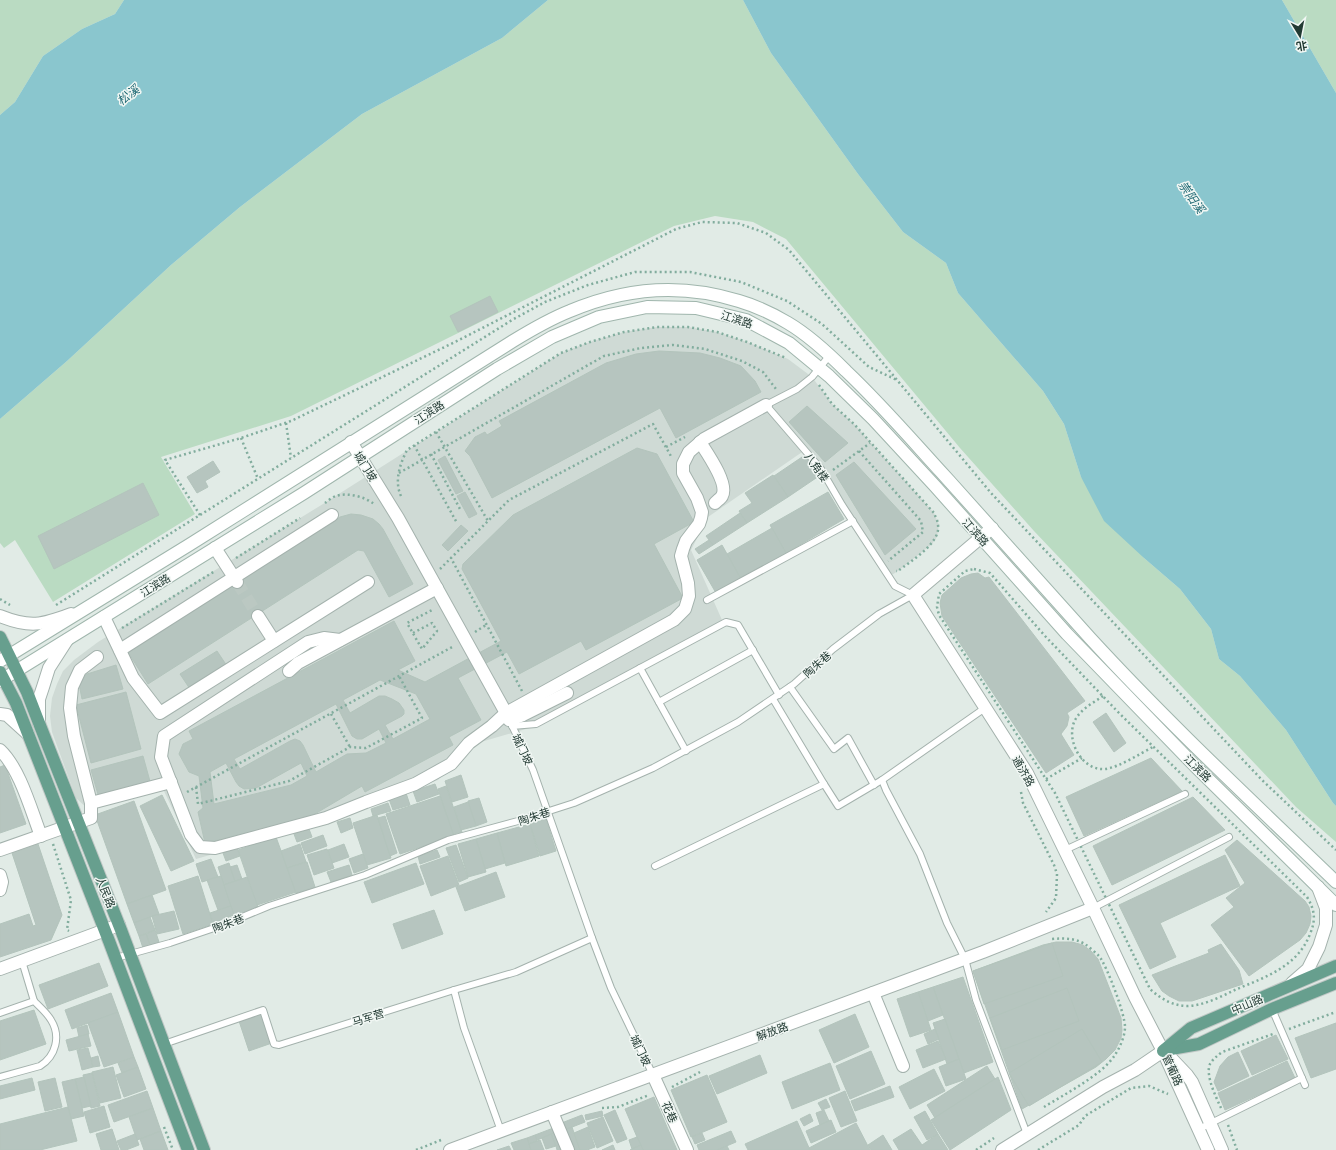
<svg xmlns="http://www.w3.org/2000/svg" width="1336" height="1150" viewBox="0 0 1336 1150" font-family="'Open Sans','Noto Sans SC',sans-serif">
	<rect width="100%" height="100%" fill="#e1ebe6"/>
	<polygon fill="#cfdad5" points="657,327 688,327 717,332 747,342 788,359 812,377 832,404 855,425 934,513 939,525 937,537 932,544 898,571 890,576 808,448 708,517 691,550 722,620 543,724 474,744 438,780 311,826 196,859 163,789 89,810 76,798 52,732 50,716 52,698 57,684 63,671 74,660 98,642 323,504 561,353 590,342 624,332"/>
	<g fill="#badbc2">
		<polygon points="0,0 124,0 115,14 82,29 43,56 15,102 0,115"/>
		<polygon points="548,0 743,0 771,53 858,174 903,232 946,263 958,293 1043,391 1064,424 1081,477 1144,558 1180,589 1211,629 1219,659 1240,676 1286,730 1333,803 1336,806 1336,842 1296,807 1034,531 960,448 786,239 753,222 715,216 674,226 291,416 161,457 195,514 53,602 15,540 4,548 0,543 0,419 67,361 171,265 240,207 362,114 502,38"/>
		<polygon points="1282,0 1336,0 1336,93"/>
	</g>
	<g fill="#8ac6ce">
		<polygon points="124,0 548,0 502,38 362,114 240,207 171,265 67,361 0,419 0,115 15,102 43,56 82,29 115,14"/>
		<polygon points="743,0 1282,0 1336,93 1336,806 1333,803 1286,730 1240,676 1219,659 1211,629 1180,589 1144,558 1104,521 1081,477 1064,424 1043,391 958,293 946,263 903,232 858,174 771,53"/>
	</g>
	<g fill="#b6c5bf" stroke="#b3c4bc" fill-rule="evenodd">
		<polygon points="490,296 498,312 458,332 450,316"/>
		<polygon points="659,351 700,353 720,358 741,366 755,381 761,392 676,438 660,408 492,498 470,456 465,451 475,437 485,432 487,435 502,426 499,421 606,363 636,354"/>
		<polygon points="807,406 848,443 825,462 789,422"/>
		<path d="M637 448 657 454 694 522 654 544 683 598 586 650 581 641 519 674 507 652 458 678 481 720 449 737 453 745 365 792 362 786 308 818 205 843 198 812 203 808 199 776 189 772 179 754 183 744 193 739 189 731 394 621 415 661 398 670 425 682 501 641 462 569 463 564 513 515ZM380 680 416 694 430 719 393 739 385 725 402 716 404 714V710L399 703 392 699 385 696H379L350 713 343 700ZM336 704 352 736 357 739H362L379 729 386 743 366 753 347 754 316 772 303 745 300 741 295 739 290 741 240 769 234 759ZM226 763 236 782 239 786 244 789 256 788 301 763 307 776 291 785 214 804 210 772Z"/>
		<polygon points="805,455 819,476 788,497 774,476"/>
		<polygon points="445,456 463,491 456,494 438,460"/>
		<polygon points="213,461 220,472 205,481 208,487 197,493 187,477"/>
		<polygon points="854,462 916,529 885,555 836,475"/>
		<polygon points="773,475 788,497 747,523 739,511 752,503 745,493"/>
		<polygon points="143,483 159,515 54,569 38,536"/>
		<polygon points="465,492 477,514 469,518 457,496"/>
		<polygon points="828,492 844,519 786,553 770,525"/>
		<polygon points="740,513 747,523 713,545 706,536"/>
		<polygon points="351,514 361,515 373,519 379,524 383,529 413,584 389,597 364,551 358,550 148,684 128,652 340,517"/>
		<polygon points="461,525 468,531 448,551 442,545"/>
		<polygon points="772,528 786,553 741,579 727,554"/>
		<polygon points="709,540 713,545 699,554 695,549"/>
		<polygon points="722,545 741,579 716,593 697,560"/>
		<polygon points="978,573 985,578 989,577 1085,701 1067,713 1069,717 1067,726 1061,734 1074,755 1046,773 942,616 940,603 942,595 961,578 971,574"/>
		<polygon points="217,651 227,666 190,689 180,674"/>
		<polygon points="116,665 123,689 82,699 79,684 80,679 87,674"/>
		<polygon points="126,692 141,749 91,763 76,705"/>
		<polygon points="1106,713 1126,743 1114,752 1093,722"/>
		<polygon points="143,756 151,785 99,798 91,770"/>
		<polygon points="1151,758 1182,791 1084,836 1066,797"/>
		<polygon points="5,765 26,824 0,833 0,767"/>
		<polygon points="461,775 468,797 452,802 445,781"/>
		<polygon points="435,784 439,794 417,802 413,791"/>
		<polygon points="446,786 462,832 453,834 438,789"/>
		<polygon points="406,793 410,805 393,810 389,799"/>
		<polygon points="162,795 194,861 171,871 140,806"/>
		<polygon points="440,796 454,836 400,854 386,814"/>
		<polygon points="1193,797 1225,830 1112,885 1093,846"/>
		<polygon points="479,798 487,822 476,826 468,801"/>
		<polygon points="134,801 166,890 127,904 95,815"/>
		<polygon points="468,802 476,826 461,830 454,807"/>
		<polygon points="388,803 391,811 373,816 371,809"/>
		<polygon points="377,815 391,858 367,865 353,823"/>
		<polygon points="385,816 397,853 390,856 378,818"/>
		<polygon points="350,818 353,828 341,833 337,822"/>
		<polygon points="546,819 556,851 540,856 530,824"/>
		<polygon points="530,824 539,856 506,866 497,833"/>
		<polygon points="309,829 312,837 297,842 294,834"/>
		<polygon points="497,833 505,863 485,869 476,839"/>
		<polygon points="323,835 327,846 305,854 301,843"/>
		<polygon points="276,837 296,892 257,905 238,850"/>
		<polygon points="476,839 486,872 468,877 458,844"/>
		<polygon points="1237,840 1305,901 1309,907 1311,916 1310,924 1306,933 1300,940 1249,976 1211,925 1234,907 1226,898 1245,883 1225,850"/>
		<polygon points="38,844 62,915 51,940 0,957 0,924 29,914 33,926 36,925 12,853"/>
		<polygon points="300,844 306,862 287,868 281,851"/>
		<polygon points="344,844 349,857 332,863 328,850"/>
		<polygon points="456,845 468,878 459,882 446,848"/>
		<polygon points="237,848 240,856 226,861 223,853"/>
		<polygon points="327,849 334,868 314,875 307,855"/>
		<polygon points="437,850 440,857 420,864 418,856"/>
		<polygon points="363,854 368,868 354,873 349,859"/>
		<polygon points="1225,855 1240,886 1160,923 1176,957 1150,969 1119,905"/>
		<polygon points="448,856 459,885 431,896 420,866"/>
		<polygon points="211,859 218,877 202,882 196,864"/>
		<polygon points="307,862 315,887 296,893 287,868"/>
		<polygon points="229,863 235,881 224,885 218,867"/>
		<polygon points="416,863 424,884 372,903 364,882"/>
		<polygon points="237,865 242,879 235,881 230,867"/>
		<polygon points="349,865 352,875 331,882 327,872"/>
		<polygon points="496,872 505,897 465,911 456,887"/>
		<polygon points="198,876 213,924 183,934 168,886"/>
		<polygon points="221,876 231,906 218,910 207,880"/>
		<polygon points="247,877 258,907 234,915 224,885"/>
		<polygon points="152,895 159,914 134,923 127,904"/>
		<polygon points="231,906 234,915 213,923 210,913"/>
		<polygon points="434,910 443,934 402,949 393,924"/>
		<polygon points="174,911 179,929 157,934 152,916"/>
		<polygon points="150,917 155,930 139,936 134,923"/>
		<polygon points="155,930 159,942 150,945 146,934"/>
		<polygon points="146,934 150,945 143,948 139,936"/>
		<polygon points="1056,942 1072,942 1083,945 1091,951 1098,959 1121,1018 1122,1030 1121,1038 1115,1050 1106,1059 1096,1067 1022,1109 973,971 1043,945"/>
		<polygon points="1052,943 1063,976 984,1004 973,971"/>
		<polygon points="1221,944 1239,970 1243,984 1192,1001 1179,1001 1169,996 1162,991 1152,975 1209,953 1208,950"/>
		<polygon points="99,963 108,986 48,1009 39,985"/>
		<polygon points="963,977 993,1062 964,1073 933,987"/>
		<polygon points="933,987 943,1015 928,1021 918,992"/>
		<polygon points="1067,988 1079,1021 1002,1050 990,1018"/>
		<polygon points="918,992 931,1030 910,1037 897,999"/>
		<polygon points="111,993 118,1012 72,1029 65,1010"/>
		<polygon points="34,1010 46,1044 0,1060 0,1021"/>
		<polygon points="118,1012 134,1057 104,1067 88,1023"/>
		<polygon points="262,1013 272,1043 249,1051 239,1021"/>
		<polygon points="855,1014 869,1047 834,1063 819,1030"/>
		<polygon points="945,1019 959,1059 947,1064 933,1023"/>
		<polygon points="1336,1023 1336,1069 1311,1078 1295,1038"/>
		<polygon points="87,1025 89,1034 79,1037 77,1028"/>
		<polygon points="935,1029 939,1039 928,1044 924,1034"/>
		<polygon points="1082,1029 1102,1062 1029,1106 1009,1073"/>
		<polygon points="88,1034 91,1046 69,1051 66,1040"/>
		<polygon points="1276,1035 1288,1059 1252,1075 1241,1051"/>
		<polygon points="938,1041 946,1059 923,1068 916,1050"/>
		<polygon points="88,1048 93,1067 82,1070 77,1050"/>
		<polygon points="871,1051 885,1084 850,1099 836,1066"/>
		<polygon points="1238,1052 1249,1076 1218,1091 1214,1082 1220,1066 1228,1057"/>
		<polygon points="760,1055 767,1073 717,1094 709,1076"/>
		<polygon points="98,1056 100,1066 93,1067 91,1058"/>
		<polygon points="134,1057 138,1067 122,1073 118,1063"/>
		<polygon points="959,1059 966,1079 946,1086 939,1067"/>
		<polygon points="1287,1061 1295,1078 1225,1110 1218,1093"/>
		<polygon points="830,1063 840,1090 792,1109 782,1082"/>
		<polygon points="987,1066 995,1079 935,1118 927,1105"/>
		<polygon points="113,1067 121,1098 100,1103 92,1072"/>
		<polygon points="138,1067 146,1089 124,1097 116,1075"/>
		<polygon points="934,1069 945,1091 910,1109 899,1087"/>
		<polygon points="92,1073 100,1106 91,1108 83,1075"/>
		<polygon points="707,1075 727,1122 691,1137 671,1090"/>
		<polygon points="84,1077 91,1106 82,1108 75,1079"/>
		<polygon points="998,1077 1011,1110 950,1150 931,1120"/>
		<polygon points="32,1078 35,1090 0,1099 0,1086"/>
		<polygon points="55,1078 62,1107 45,1111 38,1082"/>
		<polygon points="75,1079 84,1116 71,1119 62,1082"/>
		<polygon points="890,1086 894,1097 855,1111 851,1101"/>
		<polygon points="147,1091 153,1108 114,1122 108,1105"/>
		<polygon points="845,1091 857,1121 841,1127 829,1098"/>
		<polygon points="654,1097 677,1150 643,1150 637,1137 625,1109"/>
		<polygon points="826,1099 830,1107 822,1110 818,1103"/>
		<polygon points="104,1106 110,1127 90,1133 84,1112"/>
		<polygon points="68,1107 77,1141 40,1150 0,1150 0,1124"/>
		<polygon points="153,1108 161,1131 137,1140 129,1117"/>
		<polygon points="615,1110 627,1139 617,1143 604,1115"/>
		<polygon points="824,1110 829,1121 820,1125 816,1113"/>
		<polygon points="602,1111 603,1116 586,1120 585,1115"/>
		<polygon points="925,1111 938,1134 927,1140 914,1117"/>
		<polygon points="810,1114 813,1121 804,1126 800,1119"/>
		<polygon points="582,1115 585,1122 562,1131 559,1124"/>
		<polygon points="603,1117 613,1141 597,1148 587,1123"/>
		<polygon points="831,1120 836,1132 811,1143 806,1131"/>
		<polygon points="797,1121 810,1150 748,1150 745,1144"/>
		<polygon points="856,1123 870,1150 810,1150 809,1148"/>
		<polygon points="556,1127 558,1132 537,1140 535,1135"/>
		<polygon points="572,1127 580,1150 569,1150 562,1131"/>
		<polygon points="588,1127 595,1147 587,1150 580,1150 574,1133"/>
		<polygon points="112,1129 119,1150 101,1150 96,1134"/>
		<polygon points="911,1129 922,1145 938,1134 948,1150 899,1150 893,1140"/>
		<polygon points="161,1131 168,1150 144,1150 140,1139"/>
		<polygon points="560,1131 566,1150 557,1150 556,1146 551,1134"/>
		<polygon points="731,1131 736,1142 717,1150 699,1150 697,1145"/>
		<polygon points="702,1133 705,1140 695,1144 692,1137"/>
		<polygon points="135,1134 139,1145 126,1150 121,1150 117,1141"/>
		<polygon points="551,1134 556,1146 546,1149 542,1138"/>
		<polygon points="535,1135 537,1141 529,1144 527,1138"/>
		<polygon points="883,1135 892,1150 871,1150 868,1145"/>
		<polygon points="637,1137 641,1145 632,1149 629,1140"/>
		<polygon points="527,1138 531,1150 514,1150 511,1143"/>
		<polygon points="540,1140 544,1150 531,1150 529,1144"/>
		<polygon points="613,1145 615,1150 602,1150"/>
		<polygon points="641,1145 643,1150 630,1150 632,1149"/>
		<polygon points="509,1146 511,1150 497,1150"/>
		<polygon points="727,1146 729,1150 717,1150"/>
	</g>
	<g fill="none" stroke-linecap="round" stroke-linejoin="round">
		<polyline stroke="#bbc8c2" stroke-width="12" stroke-dasharray="12 6" stroke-linecap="butt" points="237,582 258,616"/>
		<g stroke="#a4b2ad" stroke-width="8">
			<g id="service">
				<polyline points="830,355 812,377 797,389 766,405 821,469 842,505 895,586 913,595"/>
				<polyline points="707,600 853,521"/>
				<polyline points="640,668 686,751"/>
				<polyline points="790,687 834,749 848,738 874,785"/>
				<polyline points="659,702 753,650"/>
				<polyline points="509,719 533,770 592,938 611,988 653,1075"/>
				<polyline points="512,726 536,724 726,622 738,625 779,695"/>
				<polyline points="882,780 886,790 920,854 947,923 965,959 976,1000 1027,1134"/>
				<polyline points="824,784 838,806 882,780 985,708"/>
				<polyline points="1065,850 1185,794"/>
				<polyline points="655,866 824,784 773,699"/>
				<polyline points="1093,908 1229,837"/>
				<polyline points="116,958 170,943 223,925 269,906 365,875 448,840 518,821 574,803 653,768 738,722 794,684 833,649 879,614 913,595"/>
				<polyline points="22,961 34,1001"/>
				<polyline points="454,990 464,1028 501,1131"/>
				<polyline points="1272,1009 1305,1085"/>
				<path d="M0 1013 34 1001C40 1007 47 1013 51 1020 61 1036 56 1056 40 1066L0 1077"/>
				<polyline points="164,1044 263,1010 274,1044 279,1045 454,990 516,972 592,938"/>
				<polyline points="1199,1129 1302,1078"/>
			</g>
		</g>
		<g stroke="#a4b2ad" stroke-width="14">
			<g id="minor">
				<polyline points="351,442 398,518 506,713"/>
				<path d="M700 442C707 453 729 484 722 496 721 498 717 501 715 503"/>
				<polyline points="215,548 237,582"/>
				<polyline points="258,616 274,641"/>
				<polyline points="104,617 133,678 160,713 368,582"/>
				<polyline points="340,640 324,638 308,642 164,736 161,757 191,835 200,847 215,848 326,818 366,802 415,784 451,764 469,743 492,726 506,713 674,620 685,609 689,596 688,583 681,556 683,549 686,541 699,524 701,518 702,512 697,498 683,473 683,464 689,452 704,439 766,405"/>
				<polyline points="120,650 332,515"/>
				<polyline points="289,671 298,663 437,588"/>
				<polyline points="509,720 523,715 567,693"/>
				<path d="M0 750C20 769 31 810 41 836"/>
				<polyline points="91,803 171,782"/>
				<polyline points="0,850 91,818 91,803 74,736 70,708 72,687 80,670 97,657"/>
				<polyline points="0,875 2,882 0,890"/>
				<polyline points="0,969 119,925"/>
				<polyline points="873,993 903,1066"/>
				<polyline points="653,1075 687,1150"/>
				<polyline points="552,1112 568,1150"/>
			</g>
		</g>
		<g stroke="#a4b2ad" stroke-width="14">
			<g id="tertiary">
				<polyline points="992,528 913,595 1027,773 1093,908 1135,997 1163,1051 1208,1150"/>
				<path d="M0 616C30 628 42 625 71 614"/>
				<polyline points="0,714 7,715 28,734"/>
				<polyline points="39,723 39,699 43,687 49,668 67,640"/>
				<polyline points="1292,983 1308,969 1319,947 1326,925 1326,908 1318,887"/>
				<polyline points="1169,1056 1187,1075 1192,1082 1222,1150"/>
				<polyline points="450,1150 983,952 1093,908"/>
				<polyline points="1002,1150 1103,1087 1135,1070 1163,1051"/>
			</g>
		</g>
		<g stroke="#a0b6ad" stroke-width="14">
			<g id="secondary">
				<path d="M0 661 189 545 513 341C531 330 550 319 570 311 624 288 682 283 739 301 756 306 773 314 788 323 810 336 828 353 846 371 880 403 911 439 942 473 992 528 1041 584 1090 638 1168 723 1253 802 1336 882"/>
				<polyline points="0,681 304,493 497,369 552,337 599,317 647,307 696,308 746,320 789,343 829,376 873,419 935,486 1067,634 1195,766 1336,905"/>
			</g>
		</g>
		<g stroke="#c1c8c6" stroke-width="14">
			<g id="primary">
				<polyline points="0,637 27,692 39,723 121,930 204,1150"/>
				<polyline points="0,672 16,703 109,941 188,1150"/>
				<polyline points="1165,1050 1199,1044 1272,1009 1336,983"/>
				<polyline points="1163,1051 1191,1028 1336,966"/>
			</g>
		</g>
		<g stroke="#82ad9e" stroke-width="2.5" stroke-dasharray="2 3" stroke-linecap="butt">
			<path d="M819 385 832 404 855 425 934 513C935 516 938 521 938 525 941 543 911 561 898 571H896"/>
			<polyline points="286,423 291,458"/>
			<polyline points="436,432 488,521"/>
			<polyline points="241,438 258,479"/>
			<polyline points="414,445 457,523"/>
			<polyline points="666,447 685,437"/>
			<polyline points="859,451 921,521 923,532 888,561"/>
			<polyline points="431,454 461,511"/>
			<polyline points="833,470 870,443"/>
			<polyline points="399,473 604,356 641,348 673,345 705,349 742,361 763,372 776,389"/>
			<path d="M401 496C394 481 400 464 407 450L561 353 590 342 624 332 657 327H688L717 332 747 342 786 358"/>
			<path d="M325 503C328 501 332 497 336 496 348 492 365 497 374 504"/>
			<polyline points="200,515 165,460 241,438 291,421 455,342 676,229 702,222 737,223 766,233 789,250 991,493 1262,780 1336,850"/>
			<polyline points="236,558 300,518"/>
			<polyline points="440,569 451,558"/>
			<path d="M974 569 990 573 1045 636 1119 713 1307 897C1315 910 1316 920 1310 934 1298 966 1266 977 1237 989 1222 996 1206 1005 1188 1006 1173 1006 1161 999 1150 989L1055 793 939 615 937 607 939 594 965 571Z"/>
			<polyline points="0,599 10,605"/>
			<polyline points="56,605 512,320 545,302 588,285 635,272 690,272 741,282 787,301 822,324 869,367 897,380"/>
			<polyline points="122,628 215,571"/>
			<polyline points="475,632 486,625"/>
			<polyline points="413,633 432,623 437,631 422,649 407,623 434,609"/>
			<polyline points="522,691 451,558 509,500 653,424 672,458"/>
			<path d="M1103 696C1093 703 1081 709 1075 720 1065 740 1082 771 1105 769 1120 767 1139 754 1153 747"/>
			<polyline points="331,714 350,747"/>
			<polyline points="1046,779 1082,758"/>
			<polyline points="196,787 198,804 289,781 350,747 366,748 422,718 399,676"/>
			<polyline points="187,792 454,646"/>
			<polyline points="1021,792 1023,803 1054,865 1057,874 1056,898 1046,912"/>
			<polyline points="53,844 71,900 67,930 69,931"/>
			<polyline points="1289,1029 1336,1012"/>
			<polyline points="672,1087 700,1072"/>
			<path d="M1044 1107C1065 1094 1102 1075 1115 1055 1120 1047 1125 1036 1125 1027 1125 1014 1107 966 1099 956 1095 952 1089 947 1085 944 1074 938 1064 938 1052 939"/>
			<polyline points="602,1108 618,1107 649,1095"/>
			<path d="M1221 1108C1216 1097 1205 1075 1210 1064 1213 1059 1217 1056 1222 1052L1273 1034"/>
			<polyline points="1228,1125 1237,1150"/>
			<polyline points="164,1127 173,1150"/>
			<polyline points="416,1150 441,1140"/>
			<polyline points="976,1150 994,1138"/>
			<polyline points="1038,1150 1079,1125 1085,1116 1131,1088 1149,1086 1168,1094"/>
		</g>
		<use href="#service" stroke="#fff" stroke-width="6"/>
		<use href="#minor" stroke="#fff" stroke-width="12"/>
		<use href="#tertiary" stroke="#fff" stroke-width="12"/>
		<use href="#secondary" stroke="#fff" stroke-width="12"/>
		<use href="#primary" stroke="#679f8e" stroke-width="12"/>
	</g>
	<g text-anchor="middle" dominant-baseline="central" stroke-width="3" stroke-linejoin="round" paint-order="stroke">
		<g font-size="11" fill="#223a33" stroke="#f1f7f4">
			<text transform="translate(737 319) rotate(18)">江滨路</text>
			<text transform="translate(429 412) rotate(-33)">江滨路</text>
			<text transform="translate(366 466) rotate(58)">城门坡</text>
			<text transform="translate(817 467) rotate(54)">八角楼</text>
			<text transform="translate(976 532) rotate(48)">江滨路</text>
			<text transform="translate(155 585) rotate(-32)">江滨路</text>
			<text transform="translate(817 664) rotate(-42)">陶朱巷</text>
			<text transform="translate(523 749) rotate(64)">城门坡</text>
			<text transform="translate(1198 768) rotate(45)">江滨路</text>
			<text transform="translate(1024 771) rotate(60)">通济路</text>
			<text transform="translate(534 816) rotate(-18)">陶朱巷</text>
			<text transform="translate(106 892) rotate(68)">人民路</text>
			<text transform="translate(228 923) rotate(-21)">陶朱巷</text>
			<text transform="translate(1247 1004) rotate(-23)">中山路</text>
			<text transform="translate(368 1017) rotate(-17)">马军营</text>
			<text transform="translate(772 1031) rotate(-20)">解放路</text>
			<text transform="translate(641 1050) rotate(64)">城门坡</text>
			<text transform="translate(1173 1070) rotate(66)">管葡路</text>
			<text transform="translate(670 1112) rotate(66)">花巷</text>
		</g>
		<g font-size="12" font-style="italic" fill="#1f6974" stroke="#f1f7f4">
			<text transform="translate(128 95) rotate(-37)">松溪</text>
			<text transform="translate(1192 197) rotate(55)">崇阳溪</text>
		</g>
	</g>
	<g transform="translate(1300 36) rotate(170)" stroke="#f1f7f4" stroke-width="3" paint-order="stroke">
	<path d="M0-3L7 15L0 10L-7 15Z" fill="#223a33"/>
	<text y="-6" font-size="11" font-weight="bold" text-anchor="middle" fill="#223a33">北</text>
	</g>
</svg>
